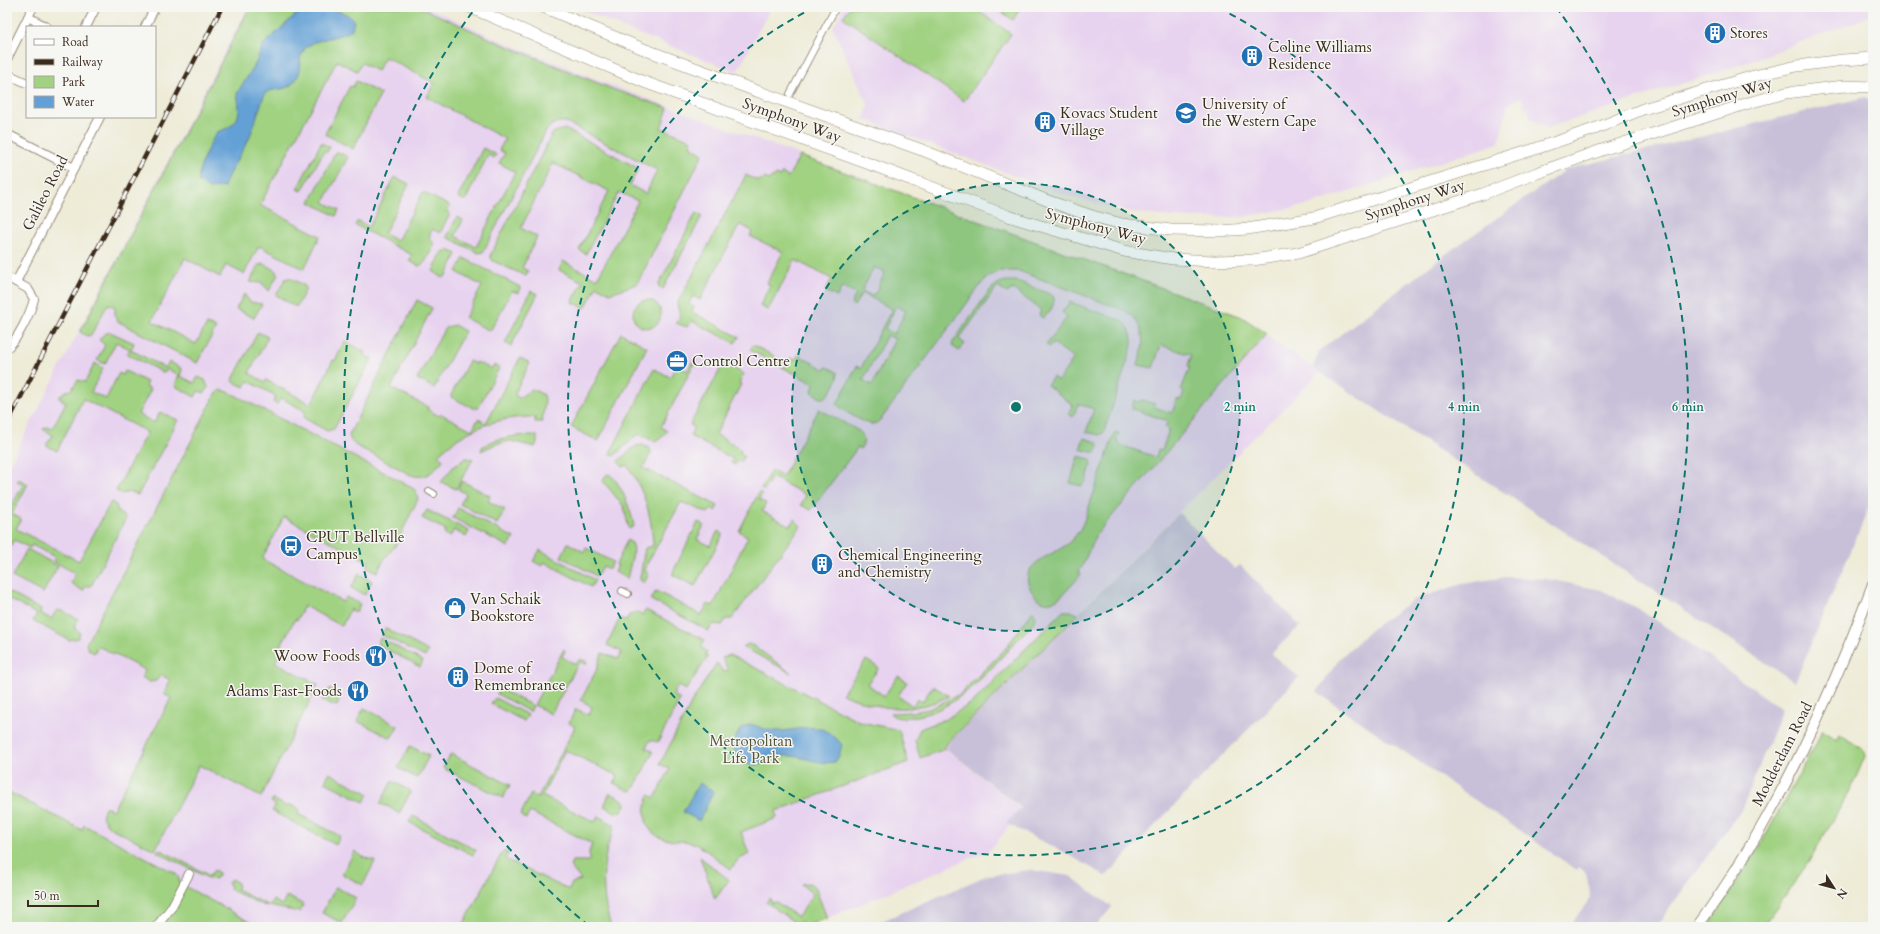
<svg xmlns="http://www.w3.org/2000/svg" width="1880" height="934" viewBox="0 0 1880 934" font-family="Cardo,serif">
	<rect width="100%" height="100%" fill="#f6f6f2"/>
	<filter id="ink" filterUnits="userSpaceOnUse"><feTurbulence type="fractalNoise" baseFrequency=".025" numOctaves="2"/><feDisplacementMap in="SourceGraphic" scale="8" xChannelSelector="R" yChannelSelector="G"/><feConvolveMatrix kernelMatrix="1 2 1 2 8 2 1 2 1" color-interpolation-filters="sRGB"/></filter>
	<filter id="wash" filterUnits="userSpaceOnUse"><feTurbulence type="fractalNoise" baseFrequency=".012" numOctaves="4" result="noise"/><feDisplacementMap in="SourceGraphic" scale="16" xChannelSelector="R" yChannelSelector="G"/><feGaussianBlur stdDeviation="0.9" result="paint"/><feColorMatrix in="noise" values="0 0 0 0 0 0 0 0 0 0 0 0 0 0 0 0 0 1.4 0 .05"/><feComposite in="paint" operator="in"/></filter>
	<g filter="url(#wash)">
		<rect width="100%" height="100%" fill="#eeebd7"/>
		<g fill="#e7d2ef">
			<polygon points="248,7 428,7 502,41 616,87 1240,318 1320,372 943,747 1022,810 990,850 806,927 7,927 7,469"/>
			<polygon points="576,7 771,7 737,72 621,27"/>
			<polygon points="843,7 1873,7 1873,15 1748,62 1547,128 1530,118 1528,107 1525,108 1521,97 1508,104 1499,143 1308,205 1243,217 1200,218 1172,217 1136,213 1098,204 1066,195 863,119 869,106 833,28"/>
		</g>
		<g fill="#c8bfd8">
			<polygon points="1866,97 1873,101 1873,498 1795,682 1313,368 1319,351 1450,251 1567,169"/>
			<polygon points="1179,513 1235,569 1240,565 1300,626 1271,654 1299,677 1106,876 1067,854 1006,823 1021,808 944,747"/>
			<polygon points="1506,577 1547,579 1601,590 1643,611 1782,709 1743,807 1656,927 1569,927 1591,897 1586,873 1579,867 1577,870 1317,692 1340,658 1373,628 1413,600 1462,584"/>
			<polygon points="1031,870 1070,876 1112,907 1095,927 868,927 988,875"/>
		</g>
		<g fill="#a0d282" stroke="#6e7e50" fill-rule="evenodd">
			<path d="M250 7H420L500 43 615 90 668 108 661 128 691 140 692 147 703 154 637 284 610 293 597 286 585 308 572 302 583 282 559 270 563 261 597 279 638 201 619 192 586 254 579 250 609 191 553 163 521 228 537 237 522 268 528 271 526 276 493 261 490 256 551 136 554 132 565 129 636 167 638 169 630 185 646 194 657 170 565 122C555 121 550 125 545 133L483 252 479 253 447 237 457 217 463 220 455 236 476 247 515 172 499 163 505 153 499 150 505 139 427 97 434 83 385 57 377 71 362 63 357 71 337 61 260 205 320 236 304 269 259 246 244 274 226 265 220 277 185 258 152 321 196 344 207 324 216 328 197 363 117 321 115 316V307L108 304 91 335 87 336 80 332Z"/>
			<polygon points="850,7 973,7 1011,34 964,101 843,17"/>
			<polygon points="995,7 1021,7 1013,20"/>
			<polygon points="356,81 381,94 353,149 325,134 350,86 353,87"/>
			<polygon points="321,143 330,147 327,152 324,151 302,191 297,189"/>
			<polygon points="483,148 496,155 494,158 488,155 465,201 458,197"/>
			<polygon points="336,151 348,157 324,202 339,210 336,216 310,202"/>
			<path d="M800 156 1242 317 1267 334 1095 536 1082 567 1078 571 1081 575C1066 590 1049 619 1031 590 1016 564 1052 556 1066 545 1074 539 1080 531 1084 521L1115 432 1119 433 1116 441 1120 443V445L1156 457 1158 450 1162 451 1169 429 1165 427 1168 421 1132 409 1134 400 1139 402 1142 400 1155 404 1154 407 1172 413 1177 399 1181 400 1184 392 1181 390 1190 367 1188 366 1191 355 1161 345 1153 368 1138 365C1145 344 1146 325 1126 311L1019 271H999L989 276 982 283 882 418C879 421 877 424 871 424 864 423 841 410 837 404L857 366 861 368 892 309 862 293 854 306 851 304 856 294 842 287 837 297 825 291 832 279 795 260 768 310 760 306 770 285 767 283 783 252 750 236 752 231 740 224 700 300 693 296 689 304 694 307 692 312 739 337 735 343 692 321 687 327 676 323 680 316 677 304 746 175 758 181 765 178 769 180 771 177 774 178 776 175 780 177 782 173 788 177ZM874 267 885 272 875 294 874 293 872 296 862 291ZM896 306 906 311 894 334 885 329ZM887 335 895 339 872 385 863 380Z"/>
			<polygon points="395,177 409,184 384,234 397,241 423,192 450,206 447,212 450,214 440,233 432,229 429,238 433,242 434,246 425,262 419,266 409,261 412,255 355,225 358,221 369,227"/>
			<polygon points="696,213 702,216 663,289 658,286"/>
			<polygon points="448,250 457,254 447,275 443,278 433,271 442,252"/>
			<polygon points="464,258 520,287 519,293 512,291 490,331 465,318 482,286 457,272"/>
			<polygon points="262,263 277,271 276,273 278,274 269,291 262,283 250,282 259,264 261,266"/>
			<polygon points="289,277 305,286 304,288 306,289 297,306 294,306 276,295 286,278 288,279"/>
			<path d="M1005 281H1017L1050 294 1054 297C1055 305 1049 315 1042 318L1039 315 1041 310 1013 289 1007 293 997 287 959 339 965 344 959 351 952 346 953 342 990 290 997 284Z"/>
			<polygon points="531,291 538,294 511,346 505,343"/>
			<polygon points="244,294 250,302 262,304 254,318 236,309"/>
			<circle cx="647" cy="314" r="14"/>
			<path d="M417 300 432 308 391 388 428 407 427 409 439 416 441 414 472 430 478 419 486 423 520 358 530 363 515 392 516 396 519 398 532 389 544 395 545 400 542 422H535V417C499 416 464 429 438 455L443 460C434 471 426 480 411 475L355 445 351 441 349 435Z"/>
			<path d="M1070 302 1123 321C1131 329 1134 339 1131 350L1104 432 1100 435 1086 432 1094 409 1078 404 1073 417 1068 413 1073 405 1047 385 1053 377 1058 381 1074 358 1053 343 1050 347 1046 345 1067 317 1062 312Z"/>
			<polygon points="454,325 465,331 434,388 417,379 445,328"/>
			<polygon points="110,332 134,343 131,350 165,368 169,362 181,368 182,370 180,376 194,383 198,377 205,380 208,387 205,393 198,391 195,397 177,387 175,385 179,375 167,369 164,373 127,354 130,349 116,342 105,364 97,360 105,345 99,340 104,334"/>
			<polygon points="258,332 268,337 249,373 265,382 266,380 311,404 333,360 335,361 345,341 365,352 364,355 372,359 334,429 327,431 304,418 305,411 281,398 277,404 273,402 276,396 248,381 244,387 232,381"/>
			<polygon points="621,333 647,347 598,441 571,427"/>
			<path d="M753 345 787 363 790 358 795 360 798 355 824 369 827 367 837 372C840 379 831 394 824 398H820L812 392 814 384 750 350Z"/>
			<polygon points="694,359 696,360 661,427 667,431 660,439 654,441 638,434 614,456 610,453 654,369 670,377 677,365 687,371"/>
			<polygon points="469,361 476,364 477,362 491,369 494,365 499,368 478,408 476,407 475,409 451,397 451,395"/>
			<polygon points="720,361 744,374 739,383 741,384 716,434 741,450 740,454 744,456 741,462 737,461 735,465 731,463 733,459 690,436 694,427 690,425 721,368 717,366"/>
			<polygon points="95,363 103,368 91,392 106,399 119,373 123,375 125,371 147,382 145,386 151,389 138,414 154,423 160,412 178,420 138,495 130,492 122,494 116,491 147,432 83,399 57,451 46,445 53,435 43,429 47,427 52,429 66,402 60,399 60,396 66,391 71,390 78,380 85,382"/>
			<polygon points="220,390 229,392 408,485 416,491 418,499 395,546 385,558 377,572 367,567 369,562 284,517 262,559 343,602 346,597 360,604 356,613 350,609 342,626 304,606 297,620 295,619 280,647 282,649 275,662 318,685 261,797 199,765 155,850 109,827 102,817 105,807 113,810 171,698 164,694 170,680 161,675 156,681 149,682 142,677 145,670 98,646 94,653 88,649 86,644 215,395"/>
			<path d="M819 409 859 431C865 436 865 443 860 449L858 447 811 510 801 505 806 495 772 477 764 490 761 489 771 470 783 476Z"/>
			<path d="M532 435 537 436V443L535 447 511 441 496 444 481 451 482 447C496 437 515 436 532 435Z"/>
			<polygon points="1084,438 1097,442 1098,446 1095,453 1080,449"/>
			<path d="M643 445 650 449 651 453 643 468 718 506 715 511 711 509 708 513 681 502 648 562 645 571 649 574 644 583 640 580V578L645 548 653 546C652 515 644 490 627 465L623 467 618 461 636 446Z"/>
			<polygon points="1078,456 1090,459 1092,462 1086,482 1082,486 1070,483"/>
			<polygon points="466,458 473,459 456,489 441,482 454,466"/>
			<path d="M608 474C620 478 632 514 634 526L629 529 624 507 603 481 605 476Z"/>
			<polygon points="18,479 28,484 12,514 21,519 16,529 79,561 111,502 116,505 118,512 126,518 91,586 86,586 83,591 71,583 75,573 53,561 55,557 32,545 30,548 14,540 7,552 7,514 23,485 17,481"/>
			<polygon points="462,481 490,496 488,501 505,510 497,524 460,504 466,494 458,489"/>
			<polygon points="759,492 762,494 759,500 766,503 762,511 790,526 794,519 801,526 732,619 726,619 722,625 713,624 709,631 651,600 656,591 701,615 708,604 713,606 748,537 739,531"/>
			<polygon points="458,508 514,538 509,547 453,518"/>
			<polygon points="427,510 469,531 466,537 454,530 450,537 444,534 446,530 422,518"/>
			<polygon points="698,522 704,525 697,539 710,546 718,531 723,534 695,586 673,575 673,572"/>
			<polygon points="627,540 632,543 634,549 627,579 615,572 618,566 616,565"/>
			<polygon points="568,543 584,552 586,548 613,562 609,569 603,566 597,576 561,557"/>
			<polygon points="27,549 58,566 43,593 12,577"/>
			<polygon points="540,550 595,580 591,587 544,562 542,566 533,561"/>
			<polygon points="359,574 372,581 365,595 351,588"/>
			<polygon points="7,591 41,610 40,613 51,619 57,610 60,611 61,610 78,619 74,628 80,632 78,638 69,640 33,621 37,614 7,598"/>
			<path d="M646 610 705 640 701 646 707 652 705 655 708 657 687 688 686 690 678 686 673 695 680 700 658 742 650 740 646 748 652 751V754L633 790 629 791 614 783 618 776 565 750 542 796 595 822 598 816 614 825C614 832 609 841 607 849 601 875 603 901 611 927H462L503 851 508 853 505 859 569 890 572 883 581 880 570 866 572 861H589L590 859 589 852 592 844 530 812 526 819 522 817 521 814 531 794 538 797 575 727 569 723 575 710H578L589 715 592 707 581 700 597 669 602 653 618 659 622 652 607 645 620 618 626 621 629 615 637 612 642 615Z"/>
			<path d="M1033 611 1036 616 1032 625C996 659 963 712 910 717 903 718 894 719 890 713L912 712 929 709 960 694 1005 649Z"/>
			<polygon points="1063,611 1071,611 1078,614 943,747 945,749 920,758 915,740 920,729 946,719 973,702"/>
			<polygon points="385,628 428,651 425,657 382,635"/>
			<polygon points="380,638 423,661 420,667 377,644"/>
			<polygon points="748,644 754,646 791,673 743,647"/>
			<polygon points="564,649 565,651 562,657 575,664 580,659 586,661 587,664 579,662 551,714 534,705"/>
			<path d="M730 655 861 722 899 730 908 762 776 811 777 818 741 832 749 854 738 860 731 869C720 862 704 847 693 843 686 840 676 842 669 840 645 836 641 815 649 795L655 798 670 769 660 764 693 700 717 663 723 672 728 670 722 658Z"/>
			<path d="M866 660 879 668 867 684 884 696 898 676 907 682 898 696 913 706 917 699 922 702 933 686 949 696C911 715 880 710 842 694Z"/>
			<polygon points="329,689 341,695 337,706 322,701"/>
			<polygon points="500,689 533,706 530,712 497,694"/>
			<polygon points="495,698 528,715 524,721 491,704"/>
			<polygon points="364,708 398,726 391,738 357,721"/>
			<polygon points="1823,730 1837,740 1839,734 1863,749 1865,756 1852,787 1808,863 1763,927 1708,927 1760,846"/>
			<polygon points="410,746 429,756 417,778 398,768"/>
			<polygon points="451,754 510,785 503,798 443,768"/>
			<polygon points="329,773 369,794 364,802 325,782"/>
			<polygon points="392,781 411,791 399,814 389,807 380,804"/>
			<polygon points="7,791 82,830 84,825 175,873 179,878 179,883 259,927 7,927"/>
			<polygon points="610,793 625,801 626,805 622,812 617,813 604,806"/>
			<polygon points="273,799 287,807 289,804 300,810 298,814 340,836 336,845 272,811 276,805 271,802"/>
			<polygon points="413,816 476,850 473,855 409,822"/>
			<polygon points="159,849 210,876 214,870 219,873 219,875 216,878 210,879 157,852"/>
			<polygon points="355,851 363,857 375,861 363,885 342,874"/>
			<polygon points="700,857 729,880 715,899"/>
			<polygon points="231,879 238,883 237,890 269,906 273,900 282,905 287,896 304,905 300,912 262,905 231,890 228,883"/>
			<polygon points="809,883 815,887 827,918 804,927 801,921 795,923 766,902 770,898 772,903 776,902 798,917 813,894 801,884"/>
			<polygon points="336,887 356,898 342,923 322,913"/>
		</g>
		<g fill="#64a0d5" stroke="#50657a">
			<path d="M317 10C331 10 345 9 354 21L352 29 347 33 315 42 305 48 300 58C303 71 296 87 281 89 275 90 271 90 265 93L249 139 229 174 224 187 209 189 198 181C199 164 208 147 217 132 240 125 241 115 237 93L255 65 263 45 294 16 303 11Z"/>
			<path d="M750 724C758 726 765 730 774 731 803 732 819 716 842 745L839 756 835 762C821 766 799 754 783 756 759 757 760 776 735 756 733 742 735 729 750 724Z"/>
			<polygon points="699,783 714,791 699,821 683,812"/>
		</g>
	</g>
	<g filter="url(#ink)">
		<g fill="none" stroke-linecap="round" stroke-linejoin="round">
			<g stroke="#948a7a" stroke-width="8">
				<g id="pedestrian">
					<polyline points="790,94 836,7"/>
					<polyline points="429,491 434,494"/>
					<polyline points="622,591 628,594"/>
				</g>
			</g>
			<g stroke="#948a7a" stroke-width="10">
				<g id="minor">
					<polyline points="28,17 47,27"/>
					<polyline points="86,27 96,7"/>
					<polyline points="145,27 155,7"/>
					<polyline points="7,59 33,7"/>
					<polyline points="7,74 27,83"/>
					<polyline points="7,134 74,168"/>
					<path d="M7 277 28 289 34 299C31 312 17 341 7 348"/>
					<polyline points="16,282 100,117"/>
					<polyline points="156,927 171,908 189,874"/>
				</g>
			</g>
			<g stroke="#948a7a" stroke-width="12">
				<path id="tertiary" d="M1697 927C1774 821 1827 706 1873 584"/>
			</g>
			<g stroke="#948a7a" stroke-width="12">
				<g id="secondary">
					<polyline points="469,7 644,82 875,166 1008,216 1124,251 1173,259 1214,261 1253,260 1298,253 1483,194 1537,173 1602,150 1752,102 1786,93 1811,90 1844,86 1873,87"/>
					<polyline points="543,7 646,50 754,90 922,150 1051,202 1092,216 1122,224 1171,230 1219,231 1247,229 1314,218 1532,150 1597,128 1643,109 1754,76 1797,66 1843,60 1873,58"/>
				</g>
			</g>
			<use href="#pedestrian" stroke="#fff" stroke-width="6"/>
			<use href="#minor" stroke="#fff" stroke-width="8"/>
			<use href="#tertiary" stroke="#fff" stroke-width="10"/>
			<use href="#secondary" stroke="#fff" stroke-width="11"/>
			<g stroke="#3b2a1e" stroke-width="4.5">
				<polyline id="rail" points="7,424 222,7"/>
			</g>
			<use href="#rail" stroke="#f6f6f2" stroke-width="3" stroke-dasharray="9" stroke-linecap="butt"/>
		</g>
	</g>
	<circle cx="1016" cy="407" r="224" fill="#0f766e" fill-opacity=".12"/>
	<g fill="none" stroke="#0f766e" stroke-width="2" stroke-dasharray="7 5">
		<circle cx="1016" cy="407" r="224"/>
		<path d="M1219 8A448 448 0 1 1 813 8"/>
		<path d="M589 926A672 672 0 0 1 476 7M1556 7A672 672 0 0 1 1443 926"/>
	</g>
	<defs>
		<g id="building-disc" transform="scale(1.15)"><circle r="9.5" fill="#1f6fb2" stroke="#f6f6f2"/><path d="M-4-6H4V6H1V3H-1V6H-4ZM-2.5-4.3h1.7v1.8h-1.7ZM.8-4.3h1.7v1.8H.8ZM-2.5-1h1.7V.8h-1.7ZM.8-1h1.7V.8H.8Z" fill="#fff"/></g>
		<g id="university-disc" transform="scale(1.15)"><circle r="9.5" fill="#1f6fb2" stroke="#f6f6f2"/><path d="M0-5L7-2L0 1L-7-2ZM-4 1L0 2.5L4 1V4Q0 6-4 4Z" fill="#fff"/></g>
		<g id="office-disc" transform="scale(1.15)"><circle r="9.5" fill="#1f6fb2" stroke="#f6f6f2"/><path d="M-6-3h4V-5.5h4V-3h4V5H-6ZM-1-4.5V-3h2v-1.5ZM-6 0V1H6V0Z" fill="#fff"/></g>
		<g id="bus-disc" transform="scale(1.15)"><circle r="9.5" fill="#1f6fb2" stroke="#f6f6f2"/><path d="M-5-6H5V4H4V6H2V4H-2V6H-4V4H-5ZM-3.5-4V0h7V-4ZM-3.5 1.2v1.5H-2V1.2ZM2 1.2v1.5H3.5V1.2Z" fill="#fff"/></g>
		<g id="shop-disc" transform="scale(1.15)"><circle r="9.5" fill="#1f6fb2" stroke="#f6f6f2"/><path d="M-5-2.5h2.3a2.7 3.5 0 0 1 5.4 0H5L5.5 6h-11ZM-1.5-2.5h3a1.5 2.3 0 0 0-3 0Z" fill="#fff"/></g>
		<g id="restaurant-disc" transform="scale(1.15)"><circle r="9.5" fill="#1f6fb2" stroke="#f6f6f2"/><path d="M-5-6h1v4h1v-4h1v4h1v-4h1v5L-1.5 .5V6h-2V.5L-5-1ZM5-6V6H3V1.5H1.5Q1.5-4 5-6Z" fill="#fff"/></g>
	</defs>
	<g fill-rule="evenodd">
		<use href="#building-disc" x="1715" y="33"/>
		<use href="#building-disc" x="1252" y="56"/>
		<use href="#university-disc" x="1186" y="113"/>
		<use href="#building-disc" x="1045" y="122"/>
		<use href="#office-disc" x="677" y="361"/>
		<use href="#bus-disc" x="291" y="546"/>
		<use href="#building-disc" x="822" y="564"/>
		<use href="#shop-disc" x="455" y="608"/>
		<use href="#restaurant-disc" x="376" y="656"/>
		<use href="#building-disc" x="458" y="677"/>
		<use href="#restaurant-disc" x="358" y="691"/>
	</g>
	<g text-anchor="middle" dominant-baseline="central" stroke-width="3" stroke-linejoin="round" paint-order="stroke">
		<g font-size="15" fill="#3b2a1e" stroke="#f6f6f2" text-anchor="start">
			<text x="1730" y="33">Stores</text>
			<text x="1268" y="47">Coline Williams<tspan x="1268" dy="17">Residence</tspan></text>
			<text x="1202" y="104">University of<tspan x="1202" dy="17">the Western Cape</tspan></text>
			<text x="1060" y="113">Kovacs Student<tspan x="1060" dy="17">Village</tspan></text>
			<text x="692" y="361">Control Centre</text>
			<text x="306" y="537">CPUT Bellville<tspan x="306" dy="17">Campus</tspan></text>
			<text x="838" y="555">Chemical Engineering<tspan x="838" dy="17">and Chemistry</tspan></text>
			<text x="470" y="599">Van Schaik<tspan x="470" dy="17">Bookstore</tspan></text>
			<text x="360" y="656" text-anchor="end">Woow Foods</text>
			<text x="474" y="668">Dome of<tspan x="474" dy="17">Remembrance</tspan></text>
			<text x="342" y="691" text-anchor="end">Adams Fast-Foods</text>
		</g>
		<g font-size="15" fill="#3b2a1e" stroke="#f6f6f2">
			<text transform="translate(1722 97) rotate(-17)">Symphony Way</text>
			<text transform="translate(792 120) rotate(20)">Symphony Way</text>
			<text transform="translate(45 193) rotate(-63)">Galileo Road</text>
			<text transform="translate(1415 200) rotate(-18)">Symphony Way</text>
			<text transform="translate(1096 226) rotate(15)">Symphony Way</text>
			<text transform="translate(1782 754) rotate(-63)">Modderdam Road</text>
		</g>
		<g font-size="15" fill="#545437" stroke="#f6f6f2">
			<text x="751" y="741">Metropolitan<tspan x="751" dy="17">Life Park</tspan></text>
		</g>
	</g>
	<circle cx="1016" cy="407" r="6" fill="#0f766e" stroke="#f6f6f2" stroke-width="2"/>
	<g font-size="12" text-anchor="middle" font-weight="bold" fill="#0f766e" stroke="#f6f6f2" stroke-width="3" stroke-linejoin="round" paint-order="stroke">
		<text x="1240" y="411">2 min</text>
		<text x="1464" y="411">4 min</text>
		<text x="1688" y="411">6 min</text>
	</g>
	<rect width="1880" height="934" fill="none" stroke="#f6f6f2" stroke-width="24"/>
	<rect x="26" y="26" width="130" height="92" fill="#f6f6f2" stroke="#aba49d"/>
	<rect x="34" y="39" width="20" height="6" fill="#ffffff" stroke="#aba49d"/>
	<text x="62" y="46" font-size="12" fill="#3b2a1e">Road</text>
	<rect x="34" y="59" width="20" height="6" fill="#3b2a1e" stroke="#aba49d"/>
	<text x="62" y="66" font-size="12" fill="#3b2a1e">Railway</text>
	<rect x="34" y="76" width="20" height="12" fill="#a0d282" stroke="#aba49d"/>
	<text x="62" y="86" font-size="12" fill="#3b2a1e">Park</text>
	<rect x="34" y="96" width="20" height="12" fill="#64a0d5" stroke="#aba49d"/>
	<text x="62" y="106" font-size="12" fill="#3b2a1e">Water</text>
	<g transform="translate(1834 888) rotate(126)" stroke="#f6f6f2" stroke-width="3" paint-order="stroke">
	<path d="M0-3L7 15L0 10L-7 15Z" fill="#3b2a1e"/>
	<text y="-6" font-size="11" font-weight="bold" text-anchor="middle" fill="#3b2a1e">N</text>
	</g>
	<path d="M28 900v6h70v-6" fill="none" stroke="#3b2a1e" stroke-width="2"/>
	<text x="34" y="900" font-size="12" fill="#3b2a1e" stroke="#f6f6f2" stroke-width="3" paint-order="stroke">50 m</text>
</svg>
